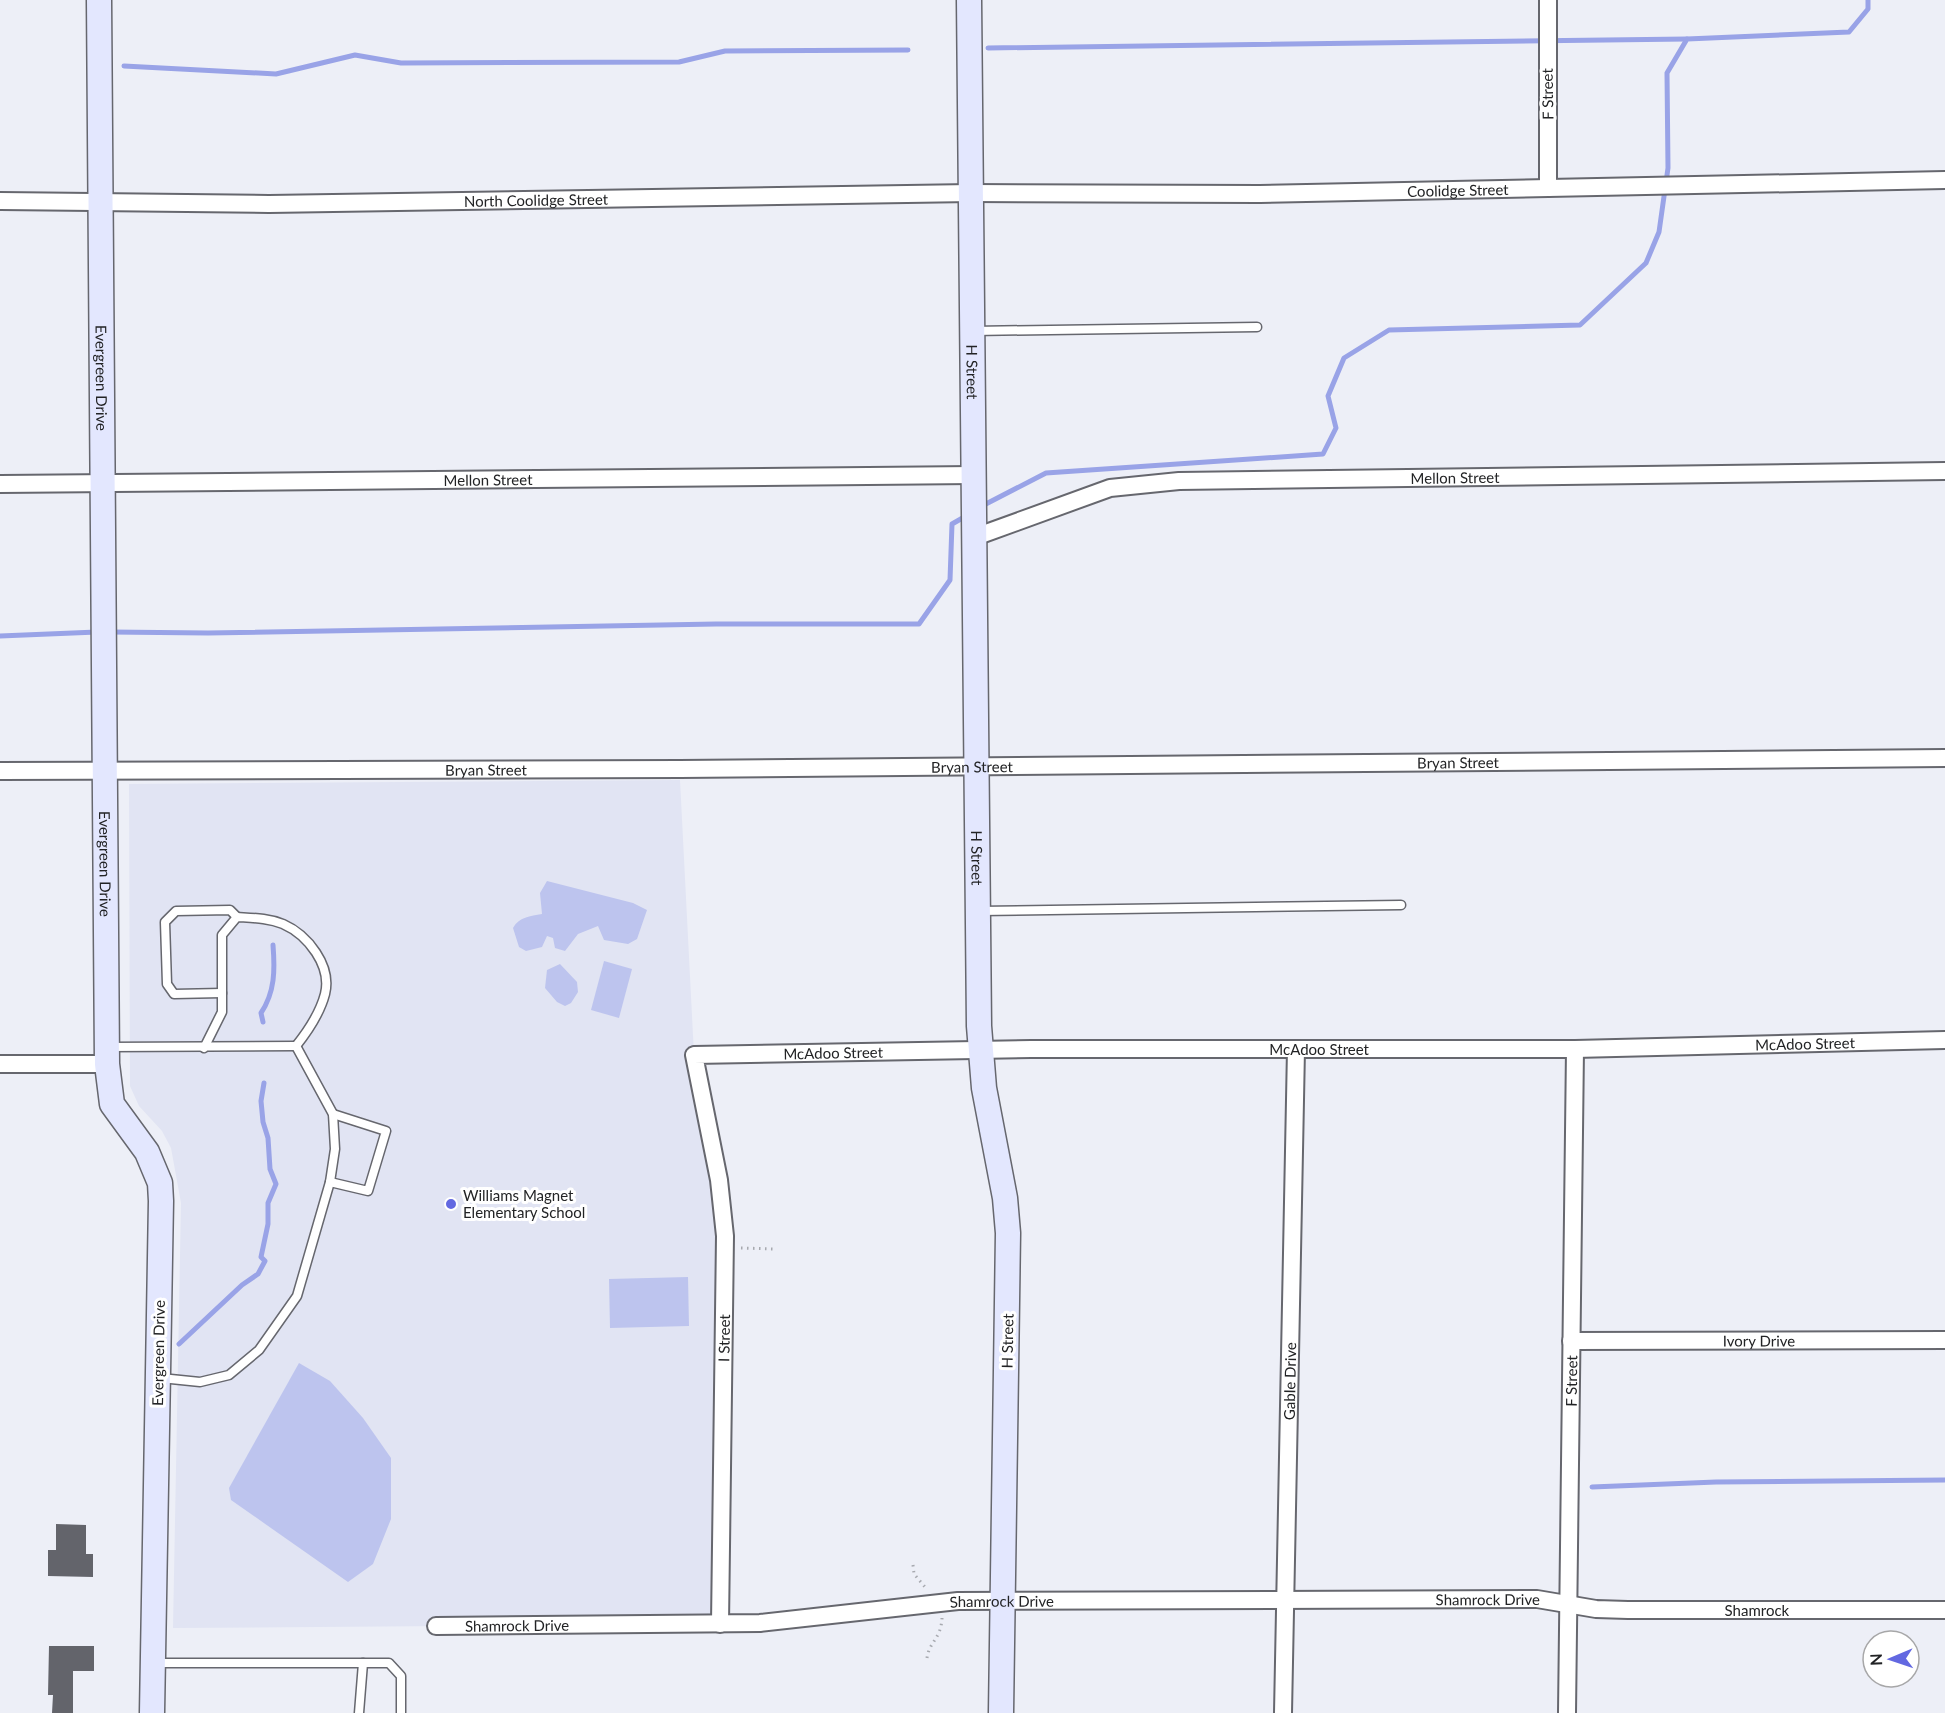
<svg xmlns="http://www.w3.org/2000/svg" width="1945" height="1713" viewBox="0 0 1945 1713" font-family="Lato,sans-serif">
	<rect width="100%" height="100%" fill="#edeff7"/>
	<polygon fill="#e1e4f3" points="680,780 694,1055 722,1204 720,1624 173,1628 181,1203 171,1148 162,1131 139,1106 130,1086 129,784"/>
	<g fill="#bdc4ee">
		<path d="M547 881 633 903 647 910 637 939 628 944 604 940 598 926 578 934 565 951 555 948 553 938 547 936 542 947 526 951 519 947 513 928C519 917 530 916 542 914L540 893Z"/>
		<polygon points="604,961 632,969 619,1018 591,1010"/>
		<polygon points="560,964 577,982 578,992 571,1003 565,1006 557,1002 545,988 547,970"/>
		<polygon points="688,1277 689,1326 610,1328 609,1279"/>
		<polygon points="299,1363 330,1381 363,1418 391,1458 391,1519 373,1564 348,1582 231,1500 229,1488"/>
	</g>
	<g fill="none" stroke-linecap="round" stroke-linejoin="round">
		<g stroke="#99a3e7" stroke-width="5">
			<polyline points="988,48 1687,39"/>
			<polyline points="124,66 276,74 355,55 401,63 679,62 725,51 908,50"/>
			<polyline points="982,506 1046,473 1323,454 1336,428 1328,396 1344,358 1389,330 1580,325 1646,263 1659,232 1668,168 1667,73 1687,39 1849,32 1868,9 1868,0"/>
			<polyline points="110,632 208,633 716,624 919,624 950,580 952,524 966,516"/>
			<polyline points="0,636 97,632"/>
			<path d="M263 1022 261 1013C275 992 275 970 273 945"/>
			<polyline points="179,1344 242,1285 258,1274 265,1261 261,1257 268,1224 268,1203 276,1184 270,1169 268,1138 263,1122 261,1101 264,1083"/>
			<polyline points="1592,1487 1716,1482 1945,1480"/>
		</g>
	</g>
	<g fill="#63646b">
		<polygon points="56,1524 86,1525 86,1554 93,1554 93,1577 48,1576 48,1550 56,1550"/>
		<polygon points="49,1646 94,1646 94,1671 73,1671 73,1713 52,1713 53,1695 48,1695"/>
	</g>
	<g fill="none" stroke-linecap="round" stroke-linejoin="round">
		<g stroke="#66676e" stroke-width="11">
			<g id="lane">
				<polyline points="973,331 1257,327"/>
				<polyline points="979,911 1401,905"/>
				<polyline points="222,993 174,994 167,984 165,922 176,911 230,910 237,917"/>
				<polyline points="108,1047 296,1046"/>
				<path d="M204 1048 222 1012V935L237 917C253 918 268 918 283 924 308 935 332 966 325 994 320 1013 308 1031 296 1046"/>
				<polyline points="330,1182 368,1191 386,1131 333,1114"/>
				<polyline points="161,1378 200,1382 229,1375 259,1350 297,1296 330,1182 335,1149 333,1114 296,1046"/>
				<polyline points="153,1663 389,1663 401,1676 401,1713"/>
				<polyline points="359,1713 363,1663"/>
			</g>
		</g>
		<g stroke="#66676e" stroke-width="20">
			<g id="street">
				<polyline points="1548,188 1548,0"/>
				<path id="s1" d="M0 201 269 204 971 193 1260 194 1945 180"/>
				<path id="s2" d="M0 484 974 475"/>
				<path id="s3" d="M975 537 1110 488 1179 481 1945 471"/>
				<path id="s4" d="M0 771 680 769 1945 758"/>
				<polyline points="0,1064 107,1064"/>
				<path id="s5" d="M1571 1341 1945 1340"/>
				<path id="s6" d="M720 1624 725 1236 719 1180 694 1055 1031 1049H1575L1945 1040"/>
				<path id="s7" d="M436 1626 760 1623 958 1601 1537 1599 1596 1609 1628 1610H1945"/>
				<path id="s8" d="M1283 1713 1296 1049"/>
				<path id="s9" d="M1567 1713 1575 1049"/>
			</g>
		</g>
		<g stroke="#66676e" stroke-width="27">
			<g id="secondary">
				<path id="s10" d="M99 0 107 1064 112 1104 147 1152 160 1183 161 1201 152 1713"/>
				<path id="s11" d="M969 0 979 1026 984 1088 1005 1198 1008 1233 1001 1713"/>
			</g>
		</g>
		<g stroke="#a7a9af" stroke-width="3" stroke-dasharray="1.5 4.5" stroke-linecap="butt">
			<polyline points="741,1248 774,1249"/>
			<polyline points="913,1565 914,1574 925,1587"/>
			<path d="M927 1658C929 1642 941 1639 942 1618"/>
		</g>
		<use href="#lane" stroke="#fff" stroke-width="8"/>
		<use href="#street" stroke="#fff" stroke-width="16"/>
		<use href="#secondary" stroke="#e3e7fe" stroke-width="24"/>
	</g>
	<circle fill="#6268e1" stroke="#fff" stroke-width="2" cx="451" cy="1204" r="6"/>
	<g text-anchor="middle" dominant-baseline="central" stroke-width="6" stroke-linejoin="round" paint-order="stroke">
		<g font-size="15" fill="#222325" stroke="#fff">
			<text transform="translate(1547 94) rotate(-91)">F Street</text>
			<text stroke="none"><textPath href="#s1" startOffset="1458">Coolidge Street</textPath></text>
			<text stroke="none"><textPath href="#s1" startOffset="536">North Coolidge Street</textPath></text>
			<text stroke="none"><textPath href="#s11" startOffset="372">H Street</textPath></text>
			<text stroke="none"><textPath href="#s10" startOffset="378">Evergreen Drive</textPath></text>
			<text stroke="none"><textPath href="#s2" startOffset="488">Mellon Street</textPath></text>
			<text stroke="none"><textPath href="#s3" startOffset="489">Mellon Street</textPath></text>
			<text stroke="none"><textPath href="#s4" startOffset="1458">Bryan Street</textPath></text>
			<text stroke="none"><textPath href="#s4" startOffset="972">Bryan Street</textPath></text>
			<text stroke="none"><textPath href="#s4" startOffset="486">Bryan Street</textPath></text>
			<text stroke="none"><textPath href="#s11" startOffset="858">H Street</textPath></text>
			<text stroke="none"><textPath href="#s10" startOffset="864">Evergreen Drive</textPath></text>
			<text stroke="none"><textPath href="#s6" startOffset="1683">McAdoo Street</textPath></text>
			<text stroke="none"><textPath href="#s6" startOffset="1197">McAdoo Street</textPath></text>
			<text stroke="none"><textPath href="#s6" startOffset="711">McAdoo Street</textPath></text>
			<text stroke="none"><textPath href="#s6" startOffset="286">I Street</textPath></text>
			<text transform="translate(1007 1341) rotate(-89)">H Street</text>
			<text stroke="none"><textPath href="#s5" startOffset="188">Ivory Drive</textPath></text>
			<text transform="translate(158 1353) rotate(-89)">Evergreen Drive</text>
			<text stroke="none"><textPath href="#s8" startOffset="332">Gable Drive</textPath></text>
			<text stroke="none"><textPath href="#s9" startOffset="332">F Street</textPath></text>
			<text stroke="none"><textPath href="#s7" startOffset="1053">Shamrock Drive</textPath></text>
			<text stroke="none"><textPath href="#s7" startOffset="567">Shamrock Drive</textPath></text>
			<text stroke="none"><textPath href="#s7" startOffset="1323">Shamrock</textPath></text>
			<text stroke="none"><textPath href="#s7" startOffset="81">Shamrock Drive</textPath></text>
		</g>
		<g font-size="15" fill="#222325" stroke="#fff" text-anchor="start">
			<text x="463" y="1195">Williams Magnet<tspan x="463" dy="17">Elementary School</tspan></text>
		</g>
	</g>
	<g transform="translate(1891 1659) rotate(268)"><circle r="28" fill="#ffffff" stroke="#a7a7a8" stroke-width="1.5"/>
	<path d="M0-4.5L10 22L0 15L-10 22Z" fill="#6268e1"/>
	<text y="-9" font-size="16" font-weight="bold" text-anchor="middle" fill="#222325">N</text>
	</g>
</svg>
